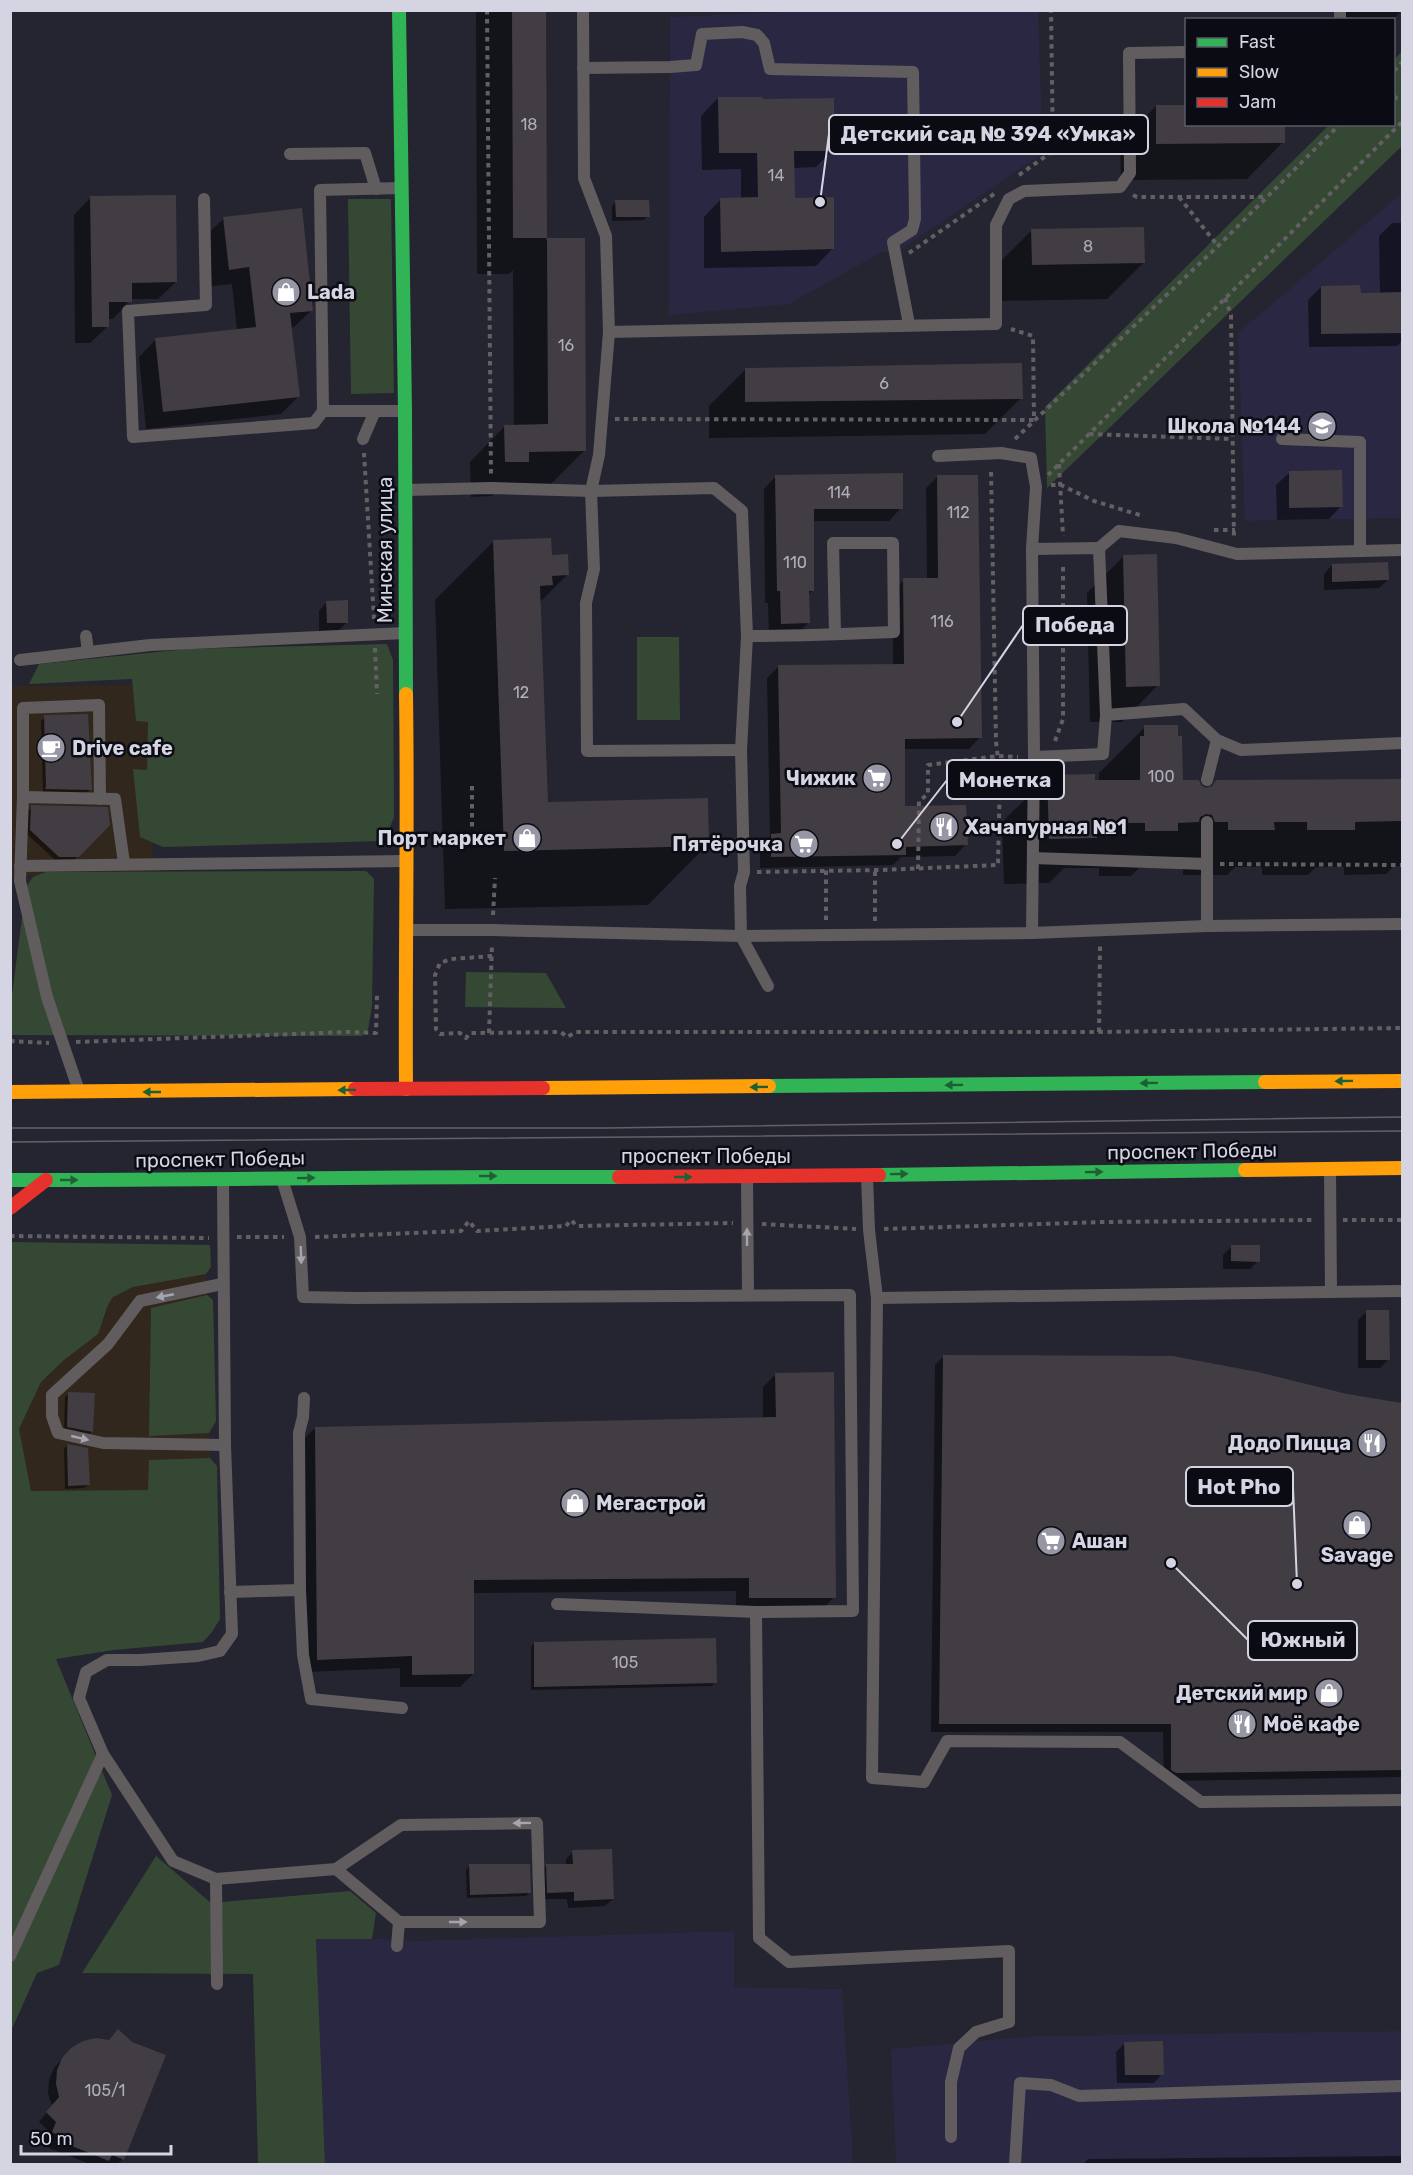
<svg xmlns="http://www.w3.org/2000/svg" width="1413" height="2175" viewBox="0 0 1413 2175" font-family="Rubik,sans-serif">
	<rect width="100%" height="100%" fill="#252431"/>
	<g fill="#32271d">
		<polygon points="151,685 153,875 11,876 10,686"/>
		<polygon points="206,1274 207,1295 213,1300 216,1421 209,1433 210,1458 149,1460 149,1490 31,1491 19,1429 41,1382 104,1320 108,1305 113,1297 133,1287"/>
	</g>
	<g fill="#292741">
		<polygon points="828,10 1038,11 1043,153 900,250 882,252 789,304 669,315 670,17"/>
		<polygon points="1402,193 1402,518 1245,521 1238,333"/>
		<polygon points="734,1931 734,1987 842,1989 852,2143 852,2164 325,2164 316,1939 384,1939 416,1941"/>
		<polygon points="1402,2031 1402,2164 896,2164 891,2049 1036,2036"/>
	</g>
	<g fill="#354833">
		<polygon points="1402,51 1402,146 1047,488 1045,407 1329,125 1394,124 1394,60"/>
		<polygon points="348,199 391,199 394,393 351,394"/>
		<polygon points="637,637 679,637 680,720 637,720"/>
		<polygon points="387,644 393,660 394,817 384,841 163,847 140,837 133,769 147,770 148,722 136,721 132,679 29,684 39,664 187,649"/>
		<polygon points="366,871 374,879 372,1006 368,1030 362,1036 11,1035 11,1002 26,887 33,877 46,872"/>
		<polygon points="466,972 546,973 566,1008 465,1007"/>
		<polygon points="11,1242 210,1245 211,1267 206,1274 133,1287 113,1297 108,1305 98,1334 64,1360 41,1382 19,1429 31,1491 148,1490 149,1460 210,1458 217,1466 220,1619 212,1632 203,1642 114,1650 56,1659 112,1795 59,1965 37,1973 11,2031"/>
		<polygon points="207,1295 213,1300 216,1421 209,1433 149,1436 151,1308"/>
		<polygon points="156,1856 211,1903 350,1891 376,1913 372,1939 316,1939 325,2164 258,2164 253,1974 82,1973"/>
	</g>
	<g fill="#0007">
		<polygon points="476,10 545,10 546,240 583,239 584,451 549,486 502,486 492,496 471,497 470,462 505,426 514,426 513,270 509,274 477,274"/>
		<polygon points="1335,10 1402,10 1393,20 1335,20"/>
		<polygon points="718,98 833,150 816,167 793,168 794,199 833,248 816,266 704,268 704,217 721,199 741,199 741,169 702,170 701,116"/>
		<polygon points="1156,106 1186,106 1186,124 1283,142 1247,179 1121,180 1120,143"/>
		<polygon points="91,197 176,282 158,299 131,299 113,319 108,319 108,326 90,343 75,343 74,215"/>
		<polygon points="616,202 648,216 644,220 612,221 612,206"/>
		<polygon points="224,218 312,310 294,327 290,328 298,397 281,414 146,429 139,357 156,339 237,330 232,284 212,286 206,236"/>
		<polygon points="1392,223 1402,223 1402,341 1397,346 1309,347 1308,300 1321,287 1359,294 1380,294 1379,236"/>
		<polygon points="1032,230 1143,263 1107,299 996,301 996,266"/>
		<polygon points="745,370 1021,398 985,434 709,438 709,406"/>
		<polygon points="1402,377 1402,471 1401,471 1401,379"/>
		<polygon points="1289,473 1341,506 1329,519 1277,520 1276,485"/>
		<polygon points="776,476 901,508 889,521 812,521 813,590 808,595 809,622 796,635 769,636 768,603 765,603 764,489"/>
		<polygon points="937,477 980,737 969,749 903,749 904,808 966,844 955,856 901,857 893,865 760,868 760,846 770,837 767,678 778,667 893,666 893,591 904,580 927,579 926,488"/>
		<polygon points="494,541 567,575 539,603 546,803 707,845 648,905 445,909 435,600"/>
		<polygon points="1124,556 1158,685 1122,722 1090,722 1087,593"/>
		<polygon points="1332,565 1388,580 1379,588 1324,590 1324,574"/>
		<polygon points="327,602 347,622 339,630 319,631 319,611"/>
		<polygon points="45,717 90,790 86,793 43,792 41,721"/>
		<polygon points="1145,727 1181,781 1209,789 1216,781 1402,780 1402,866 1393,867 1386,874 1344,875 1344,867 1316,867 1308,875 1262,875 1262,867 1235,867 1227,875 1183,875 1183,868 1139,868 1131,876 1099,876 1099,868 1064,868 1049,883 1004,884 1002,822 1048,777 1096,782 1099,779 1099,773"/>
		<polygon points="32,807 109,825 74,860 55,860 27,834 28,811"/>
		<polygon points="1232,1246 1258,1261 1250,1269 1223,1269 1223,1255"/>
		<polygon points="1366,1312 1388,1360 1380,1368 1358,1368 1358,1320"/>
		<polygon points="943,1357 1346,1396 1402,1404 1402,1777 1167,1781 1164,1778 1163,1732 931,1732 935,1365"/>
		<polygon points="776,1374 834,1597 822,1610 736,1610 736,1591 472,1593 473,1674 460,1687 400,1687 400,1668 305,1672 302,1441 315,1428 763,1419 763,1387"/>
		<polygon points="69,1393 92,1432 88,1435 64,1430 65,1397"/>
		<polygon points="67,1445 88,1485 84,1488 65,1489 64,1449"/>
		<polygon points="534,1643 715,1682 712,1686 531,1690 531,1647"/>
		<polygon points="573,1852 613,1899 605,1906 568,1908 567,1899 541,1899 540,1873 547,1865 566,1865 566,1859"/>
		<polygon points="470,1866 529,1893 526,1896 467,1898 466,1870"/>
		<polygon points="1125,2043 1162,2074 1154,2083 1117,2083 1116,2052"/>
		<polygon points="63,2058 123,2159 117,2164 90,2164 49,2148 51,2143 45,2140 49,2131 39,2122 52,2106 48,2093 49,2080 54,2068"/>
		<polygon points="1402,2156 1402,2164 1083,2164 1088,2159"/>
	</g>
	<g fill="#423d42">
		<polygon points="512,10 546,10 547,238 513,238"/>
		<polygon points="718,97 763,97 763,99 834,98 834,151 794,151 795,198 834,197 834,249 721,252 720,198 758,197 757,153 719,153"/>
		<polygon points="1156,105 1186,105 1186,124 1285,124 1285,143 1156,144"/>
		<polygon points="176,195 177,282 132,283 132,302 109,302 109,327 92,327 90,196"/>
		<polygon points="615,200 649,200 650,217 616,217"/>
		<polygon points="302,208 313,311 290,313 300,397 163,412 155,338 256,327 249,267 229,270 223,217"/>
		<polygon points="1144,227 1145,263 1032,265 1031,229"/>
		<polygon points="547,238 585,238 586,451 529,452 529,462 505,462 504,425 548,424"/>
		<polygon points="1360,285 1361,293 1402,292 1402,333 1321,334 1321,286"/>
		<polygon points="1022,363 1023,399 745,402 745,368"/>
		<polygon points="1342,470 1343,507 1289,508 1289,471"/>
		<polygon points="903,473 903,509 814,509 814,591 809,591 810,623 781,624 780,591 777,591 775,475"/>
		<polygon points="937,475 978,475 982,738 905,739 905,806 966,805 968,845 906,847 906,855 771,857 771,834 781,833 778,665 904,664 903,578 938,578"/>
		<polygon points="551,538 552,555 568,554 569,575 552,576 553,585 540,586 548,802 708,798 709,846 504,851 493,540"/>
		<polygon points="1157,554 1160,686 1126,687 1123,555"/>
		<polygon points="1388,562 1389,580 1332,582 1332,564"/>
		<polygon points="348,600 348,623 327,623 326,601"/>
		<polygon points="88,714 92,790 45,789 46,787 44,715"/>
		<polygon points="1144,725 1178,725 1178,736 1182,736 1183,780 1199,780 1201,785 1206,788 1212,786 1216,780 1402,779 1402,821 1355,822 1355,830 1307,830 1307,822 1274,822 1275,830 1228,830 1228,822 1215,822 1212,815 1206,814 1200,817 1199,822 1178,823 1178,831 1145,831 1145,823 1096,823 1097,838 1049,839 1047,775 1095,774 1095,780 1140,780 1140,736 1144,736"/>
		<polygon points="31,805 108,807 110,825 79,857 59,857 30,830"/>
		<polygon points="1231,1245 1260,1245 1260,1262 1231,1261"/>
		<polygon points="1366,1310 1389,1310 1390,1360 1366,1360"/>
		<polygon points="943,1355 1173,1356 1258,1372 1347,1394 1402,1403 1402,1770 1176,1773 1171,1770 1171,1724 939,1724"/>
		<polygon points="834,1372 836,1598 749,1598 749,1578 474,1580 474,1674 412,1675 412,1656 317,1660 315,1427 776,1417 775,1373"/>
		<polygon points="68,1392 95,1393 93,1432 67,1427"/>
		<polygon points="67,1444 88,1448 90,1485 68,1486"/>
		<polygon points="716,1638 717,1683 534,1687 534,1642"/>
		<polygon points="612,1849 614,1899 574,1901 574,1892 547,1893 546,1864 573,1864 572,1850"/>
		<polygon points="469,1864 530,1864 531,1893 470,1895"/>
		<polygon points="118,2029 132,2042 166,2055 124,2160 112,2155 109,2161 57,2140 58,2135 52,2132 56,2122 46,2112 59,2097 56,2084 57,2070 62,2058 71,2048 83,2041 96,2038 109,2040"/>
		<polygon points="1163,2041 1164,2075 1125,2075 1124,2042"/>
	</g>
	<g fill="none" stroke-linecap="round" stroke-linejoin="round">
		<g stroke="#636064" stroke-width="4" stroke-dasharray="4.5 4.5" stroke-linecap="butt">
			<polyline points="487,10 491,475"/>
			<polyline points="1394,71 1402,62"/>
			<polyline points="1394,96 1396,98 1402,98"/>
			<polyline points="1019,175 1053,151 1051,10"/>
			<polyline points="1133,195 1137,197 1266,197"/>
			<polyline points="1179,197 1218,246"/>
			<polyline points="909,253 994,194"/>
			<polyline points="1225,298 1231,315 1234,539"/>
			<polyline points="615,419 1034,420 1033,336 1011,329"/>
			<polyline points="1089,434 1232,439"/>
			<polyline points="1015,439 1218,246 1340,124"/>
			<polyline points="364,453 374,619"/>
			<polyline points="1059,464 1063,536"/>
			<polyline points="1048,475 1402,122"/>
			<polyline points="1051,485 1061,485 1094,501 1143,516"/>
			<polyline points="1214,530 1235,530"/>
			<polyline points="375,648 377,694"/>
			<polyline points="1055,741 1063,719 1063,564"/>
			<polyline points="472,786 472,827"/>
			<polyline points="1220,864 1402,865"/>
			<polyline points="918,869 919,801 928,794 928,765 998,756 1018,757"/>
			<polyline points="757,872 881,870 998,865 1000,775 996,742 991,469"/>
			<polyline points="493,915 495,878"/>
			<polyline points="826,920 826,870"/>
			<polyline points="875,921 875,871"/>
			<polyline points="492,956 451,959 440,963 435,975 436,1029 440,1034 460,1033 466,1038 470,1033 561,1032 567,1037 576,1032 1099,1032 1402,1028"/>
			<polyline points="1099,1032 1100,946"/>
			<polyline points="489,1033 492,944"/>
			<polyline points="10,1041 49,1043"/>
			<polyline points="76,1042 348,1032 376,1033 377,995"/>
			<polyline points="1343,1220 1402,1220"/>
			<polyline points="762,1224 856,1229"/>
			<polyline points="884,1229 1103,1222 1315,1220"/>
			<polyline points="10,1236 209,1238"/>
			<polyline points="237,1237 284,1237"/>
			<polyline points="315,1237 461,1231 469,1221 477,1231 566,1226 571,1220 577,1226 733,1223"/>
		</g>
		<g stroke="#615d5f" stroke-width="12">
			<polyline points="583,10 584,178 606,236 609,332 599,455 591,491 594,569 586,603 587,751 741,750"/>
			<polyline points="1340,10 1340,20"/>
			<polyline points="583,68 670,67 696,65 702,34 742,32 757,35 764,43 770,69 913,72 915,219 912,230 893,242 909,324"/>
			<polyline points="290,154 365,153 376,189"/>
			<polyline points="401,188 320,190 323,411 403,411"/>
			<polyline points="204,199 206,305 128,311 133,437 314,423 323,411"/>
			<polyline points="609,332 996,324 996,225 1009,199 1024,191 1120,187 1130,173 1129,53 1186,52"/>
			<polyline points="363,439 375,411"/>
			<polyline points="1282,439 1360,442 1360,551"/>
			<polyline points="938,456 1001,453 1031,458 1036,487 1032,549 1034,757"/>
			<polyline points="406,490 491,488 591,491 714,488 742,511 747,636 741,750 744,872 740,886 741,936 768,986"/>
			<polyline points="1099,548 1119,531 1176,538 1237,554 1402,550"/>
			<polyline points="1032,549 1099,548 1106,715"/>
			<polyline points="86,636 88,652"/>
			<path d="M747 636C796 636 845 634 894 632L893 543H833L835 634"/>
			<polyline points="20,660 150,645 405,633"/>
			<polyline points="1207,780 1217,740"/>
			<polyline points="23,797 23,708 99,705 100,799"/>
			<polyline points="1033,858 1207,864"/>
			<polyline points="20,866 405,861"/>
			<polyline points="1207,926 1207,822"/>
			<polyline points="405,930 492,930 741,936 1032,933 1207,926 1402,924"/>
			<polyline points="1032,933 1034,757 1103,754 1106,715 1184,709 1217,740 1241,750 1402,743"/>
			<polyline points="78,1088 47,997 20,881 23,797 115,799 124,863"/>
			<polyline points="1330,1170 1331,1292"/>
			<polyline points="867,1176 869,1230 877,1298 872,1778 924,1782 947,1741 1120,1742 1201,1802 1402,1800"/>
			<polyline points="747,1177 748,1295"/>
			<polyline points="223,1182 225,1445 232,1634 220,1651 198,1656 140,1660 107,1660 86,1672 79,1698 103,1754 173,1861 216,1879 336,1869 399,1922 397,1946"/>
			<polyline points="283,1182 300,1237 303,1297 355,1298 850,1295 853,1611 756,1612 759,1938 789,1962 1009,1951 1009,2022 976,2032 959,2048 951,2082 951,2137"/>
			<polyline points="222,1284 140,1301 108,1344 52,1395 52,1416 58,1433 103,1443 225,1445"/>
			<polyline points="877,1298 1402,1291"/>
			<polyline points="304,1398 303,1417 299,1433 300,1590 303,1655 311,1699 402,1708"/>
			<polyline points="230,1592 300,1590"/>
			<polyline points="557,1604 756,1612"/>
			<polyline points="336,1869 401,1825 537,1823 540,1922 399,1922"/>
			<polyline points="216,1879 217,1984"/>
			<polyline points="10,1956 103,1754"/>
			<polyline points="1015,2164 1020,2083 1051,2085 1079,2096 1402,2086"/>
		</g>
		<g stroke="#30b455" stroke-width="14">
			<polyline points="399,10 405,411 406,694"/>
			<polyline points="769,1086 1265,1082"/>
			<polyline points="879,1175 1245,1170"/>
			<path d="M10 1180C213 1180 416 1176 619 1177"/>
		</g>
		<g stroke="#ff9f0a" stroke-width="14">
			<path d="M406 694C408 826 405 957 406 1089"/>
			<polyline points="1265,1082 1402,1081"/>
			<polyline points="543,1088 769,1086"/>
			<polyline points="10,1092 355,1089"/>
			<polyline points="1245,1170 1402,1168"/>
		</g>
		<g stroke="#e5322d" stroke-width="14">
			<polyline points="355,1089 543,1088"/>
			<polyline points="619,1177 879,1175"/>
			<polyline points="10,1208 46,1180"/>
		</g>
		<g stroke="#646166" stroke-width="1.5">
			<polyline points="10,1128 607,1128 1402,1117"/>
			<polyline points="10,1142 1402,1131"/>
		</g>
	</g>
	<defs><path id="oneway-solid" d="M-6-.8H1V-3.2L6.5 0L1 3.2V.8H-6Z" transform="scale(1.5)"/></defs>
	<g fill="#1e6034">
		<use href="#oneway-solid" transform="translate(1344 1081) rotate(179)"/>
		<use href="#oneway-solid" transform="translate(1149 1083) rotate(179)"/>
		<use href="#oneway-solid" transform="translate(954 1085) rotate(179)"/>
		<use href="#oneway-solid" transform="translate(759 1087) rotate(179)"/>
		<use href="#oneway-solid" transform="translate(347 1090) rotate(179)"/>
		<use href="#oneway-solid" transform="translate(152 1092) rotate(180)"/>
		<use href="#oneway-solid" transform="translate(1094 1172) rotate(-1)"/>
		<use href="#oneway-solid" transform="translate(899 1174) rotate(-1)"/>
		<use href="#oneway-solid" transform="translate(488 1176)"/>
		<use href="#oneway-solid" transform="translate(683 1177)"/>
		<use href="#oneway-solid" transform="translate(306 1178) rotate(-1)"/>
		<use href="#oneway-solid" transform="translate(69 1180)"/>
	</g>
	<g fill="#a6a4ae">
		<use href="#oneway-solid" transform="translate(747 1237) rotate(-90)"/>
		<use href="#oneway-solid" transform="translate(301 1255) rotate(88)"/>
		<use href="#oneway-solid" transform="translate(165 1296) rotate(169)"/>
		<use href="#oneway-solid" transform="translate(80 1438) rotate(13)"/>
		<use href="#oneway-solid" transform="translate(522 1823) rotate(179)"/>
		<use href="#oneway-solid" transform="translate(458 1922)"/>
	</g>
	<defs>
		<g id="shop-disc" transform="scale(1.5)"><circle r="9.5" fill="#9796a5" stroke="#0b0b14"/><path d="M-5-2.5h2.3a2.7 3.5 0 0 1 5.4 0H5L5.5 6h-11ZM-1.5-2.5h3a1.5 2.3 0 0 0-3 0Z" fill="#fff"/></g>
		<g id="school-disc" transform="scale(1.5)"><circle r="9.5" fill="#9796a5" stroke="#0b0b14"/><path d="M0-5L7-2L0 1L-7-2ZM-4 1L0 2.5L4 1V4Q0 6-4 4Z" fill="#fff"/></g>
		<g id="cafe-disc" transform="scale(1.5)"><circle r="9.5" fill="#9796a5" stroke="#0b0b14"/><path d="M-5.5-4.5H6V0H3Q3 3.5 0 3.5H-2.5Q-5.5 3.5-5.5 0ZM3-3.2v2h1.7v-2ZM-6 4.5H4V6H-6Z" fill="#fff"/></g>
		<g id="supermarket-disc" transform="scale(1.5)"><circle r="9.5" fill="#9796a5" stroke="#0b0b14"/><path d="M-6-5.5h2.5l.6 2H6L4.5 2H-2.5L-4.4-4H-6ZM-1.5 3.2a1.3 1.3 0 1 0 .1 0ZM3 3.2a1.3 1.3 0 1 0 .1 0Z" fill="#fff"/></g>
		<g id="restaurant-disc" transform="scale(1.5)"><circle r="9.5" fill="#9796a5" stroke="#0b0b14"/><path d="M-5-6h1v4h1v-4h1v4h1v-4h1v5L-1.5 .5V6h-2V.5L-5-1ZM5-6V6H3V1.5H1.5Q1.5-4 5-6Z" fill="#fff"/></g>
	</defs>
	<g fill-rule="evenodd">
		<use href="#shop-disc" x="286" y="292"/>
		<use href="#school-disc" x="1322" y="426"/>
		<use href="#cafe-disc" x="51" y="748"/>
		<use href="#supermarket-disc" x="877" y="778"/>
		<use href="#restaurant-disc" x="944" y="827"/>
		<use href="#shop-disc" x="527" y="838"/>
		<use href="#supermarket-disc" x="804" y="844"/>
		<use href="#restaurant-disc" x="1372" y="1443"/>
		<use href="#shop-disc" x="575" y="1503"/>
		<use href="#shop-disc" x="1357" y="1525"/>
		<use href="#supermarket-disc" x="1051" y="1541"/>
		<use href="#shop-disc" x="1329" y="1693"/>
		<use href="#restaurant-disc" x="1242" y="1724"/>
	</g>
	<g text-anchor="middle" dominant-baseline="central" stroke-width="5" stroke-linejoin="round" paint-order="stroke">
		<g font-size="16" fill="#b0aebb">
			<text x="529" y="124">18</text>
			<text x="776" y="175">14</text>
			<text x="1088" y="246">8</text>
			<text x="566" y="345">16</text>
			<text x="884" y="383">6</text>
			<text x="839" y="492">114</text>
			<text x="958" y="512">112</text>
			<text x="795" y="562">110</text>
			<text x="942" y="621">116</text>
			<text x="521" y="692">12</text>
			<text x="1161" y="776">100</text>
			<text x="625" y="1662">105</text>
			<text x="105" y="2090">105/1</text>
		</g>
		<g font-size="20" font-weight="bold" fill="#d4d4e3" stroke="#0b0b14" text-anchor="start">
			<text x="307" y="292">Lada</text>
			<text x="1301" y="426" text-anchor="end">Школа №144</text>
			<text x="72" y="748">Drive cafe</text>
			<text x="856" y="778" text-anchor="end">Чижик</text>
			<text x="965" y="827">Хачапурная №1</text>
			<text x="506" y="838" text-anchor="end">Порт маркет</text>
			<text x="783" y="844" text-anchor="end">Пятёрочка</text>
			<text x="1351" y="1443" text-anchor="end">Додо Пицца</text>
			<text x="596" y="1503">Мегастрой</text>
			<text x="1072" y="1541">Ашан</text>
			<text x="1357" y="1555" text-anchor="middle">Savage</text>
			<text x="1308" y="1693" text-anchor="end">Детский мир</text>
			<text x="1263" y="1724">Моё кафе</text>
		</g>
		<g font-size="20" fill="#d4d4e3" stroke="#0b0b14">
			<text transform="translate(385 550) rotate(-90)">Минская улица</text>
			<text transform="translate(1192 1151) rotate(-1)">проспект Победы</text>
			<text x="706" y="1156">проспект Победы</text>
			<text transform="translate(220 1159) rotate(-1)">проспект Победы</text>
		</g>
	</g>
	<path fill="none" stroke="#d4d4e3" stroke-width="2" d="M820 202L829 134M957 722L1023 625M897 844L947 780M1297 1584L1293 1487M1171 1563L1248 1640"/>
	<g fill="#d4d4e3" stroke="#0b0b14" stroke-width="2">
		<circle cx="820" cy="202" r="6"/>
		<circle cx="957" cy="722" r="6"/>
		<circle cx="897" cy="844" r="6"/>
		<circle cx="1297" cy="1584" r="6"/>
		<circle cx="1171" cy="1563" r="6"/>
	</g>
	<g fill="#0b0b14" stroke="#d4d4e3" stroke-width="2">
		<rect x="829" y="115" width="319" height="39" rx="6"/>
		<rect x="1023" y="606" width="104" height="39" rx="6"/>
		<rect x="947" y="760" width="117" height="39" rx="6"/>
		<rect x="1186" y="1467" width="107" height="39" rx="6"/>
		<rect x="1248" y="1621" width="109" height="39" rx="6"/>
	</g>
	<g font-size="21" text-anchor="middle" font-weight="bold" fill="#d4d4e3">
		<text x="988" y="141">Детский сад № 394 «Умка»</text>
		<text x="1075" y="632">Победа</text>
		<text x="1005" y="787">Монетка</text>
		<text x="1239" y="1494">Hot Pho</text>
		<text x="1303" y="1647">Южный</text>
	</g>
	<rect width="1413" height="2175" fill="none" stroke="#d4d4e3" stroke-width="24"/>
	<rect x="1185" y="18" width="210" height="108" fill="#0b0b14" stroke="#5b5b67" stroke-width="1.5"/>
	<rect x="1197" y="38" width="30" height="9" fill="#30b455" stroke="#5b5b67" stroke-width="1.5"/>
	<text x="1239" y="48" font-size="18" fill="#d4d4e3">Fast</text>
	<rect x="1197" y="68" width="30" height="9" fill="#ff9f0a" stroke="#5b5b67" stroke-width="1.5"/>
	<text x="1239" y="78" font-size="18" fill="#d4d4e3">Slow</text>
	<rect x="1197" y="98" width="30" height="9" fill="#e5322d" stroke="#5b5b67" stroke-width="1.5"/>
	<text x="1239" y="108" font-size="18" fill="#d4d4e3">Jam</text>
	<path d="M21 2145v9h150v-9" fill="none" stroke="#d4d4e3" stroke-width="3"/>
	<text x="30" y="2145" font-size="18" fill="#d4d4e3" stroke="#0b0b14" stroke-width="4.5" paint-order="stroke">50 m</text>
</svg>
